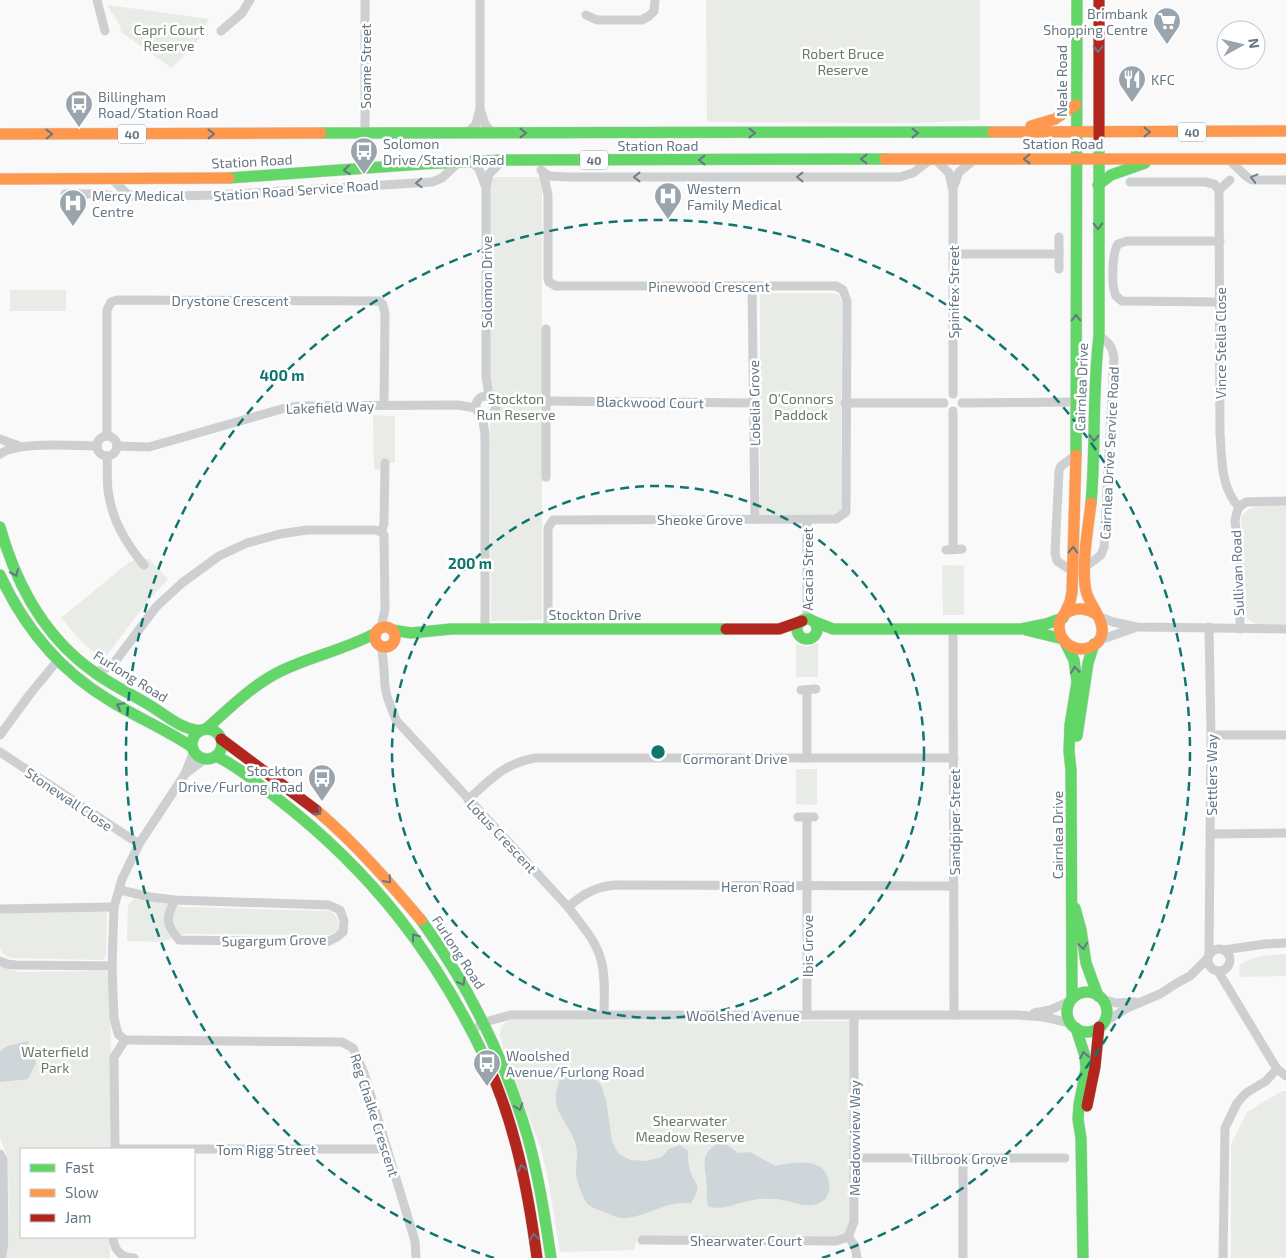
<svg xmlns="http://www.w3.org/2000/svg" width="1286" height="1258" viewBox="0 0 1286 1258" font-family="'Exo 2',sans-serif">
	<rect width="100%" height="100%" fill="#f9f9f9"/>
	<g fill="#e8ebe6">
		<polygon points="706,0 980,0 980,120 917,123 707,122"/>
		<path d="M108 5 209 19 205 26V33L172 68 121 32C120 20 111 15 108 5Z"/>
		<polygon points="489,177 542,177 542,620 491,621"/>
		<rect x="10" y="290" width="56" height="21"/>
		<polygon points="760,293 832,293 839,295 842,303 841,510 835,515 760,514"/>
		<polygon points="373,415 395,416 395,463 382,463 381,470 374,469"/>
		<path d="M1286 506V624C1274 624 1249 629 1245 614L1244 566 1241 518C1249 502 1270 506 1286 506Z"/>
		<polygon points="149,559 168,579 148,601 103,660 81,641 61,618 128,563 135,560"/>
		<polygon points="942,565 964,566 964,615 943,615"/>
		<polygon points="818,643 818,677 796,677 796,644 807,647"/>
		<polygon points="796,769 817,769 817,805 796,804"/>
		<path d="M134 899 184 907 330 911C337 916 340 921 338 930L329 935 185 934 161 942 127 941 128 905Z"/>
		<polygon points="107,912 106,956 102,960 10,958 3,954 0,948 0,913"/>
		<path d="M1286 954V976L1239 977 1240 964C1255 956 1269 955 1286 954Z"/>
		<polygon points="0,964 18,972 105,971 111,981 110,1149 21,1149 21,1237 110,1237 110,1258 5,1258 9,1244 8,1158 0,1138"/>
		<polygon points="509,1020 850,1021 851,1222 846,1233 838,1237 638,1236 634,1250 560,1252 549,1184 541,1149 504,1052 500,1035 501,1026"/>
		<polygon points="1282,1091 1286,1091 1286,1258 1231,1258 1231,1144 1247,1112"/>
	</g>
	<g fill="#ced6d9">
		<polygon points="28,1041 36,1063 28,1079 0,1082 0,1052 7,1046"/>
		<path d="M575 1073 591 1075 601 1085 606 1100 612 1141 618 1153 630 1160 645 1161 662 1157 669 1149 680 1145 688 1151C688 1158 688 1164 690 1171 696 1187 703 1185 691 1203 664 1200 645 1219 620 1218 615 1217 607 1213 602 1211 597 1209 589 1207 586 1202 582 1195 576 1180 576 1173 576 1162 579 1153 575 1142 565 1115 548 1111 560 1079Z"/>
		<path d="M717 1144H726L738 1153 750 1152 775 1166C794 1162 825 1156 829 1182 830 1188 829 1196 824 1200 809 1212 792 1200 776 1199 769 1199 760 1198 753 1200 735 1203 728 1210 709 1207 705 1200 707 1196 707 1188 707 1169 697 1156 717 1144Z"/>
	</g>
	<g fill="none" stroke-linecap="round" stroke-linejoin="round">
		<g stroke="#d5d6d7" stroke-width="12">
			<g id="fast">
				<polyline points="321,133 993,132"/>
				<polyline points="229,178 422,164 504,160 885,159"/>
				<polyline points="1098,185 1111,175 1145,163"/>
				<polyline points="1076,455 1077,0"/>
				<path d="M1091 503C1096 448 1092 392 1099 336V145"/>
				<path d="M0 527C16 584 44 637 94 672 110 684 129 693 146 703 165 714 178 728 200 731"/>
				<path d="M0 575C24 627 59 670 109 700 136 717 165 729 192 747"/>
				<circle cx="807" cy="629" r="10"/>
				<polyline points="815,622 833,629 1021,629 1046,624 1063,618"/>
				<polyline points="392,630 411,633 451,629 726,629"/>
				<polyline points="1026,630 1063,639"/>
				<polyline points="1065,642 1074,660 1077,682 1070,725 1069,751 1071,770 1072,998"/>
				<path d="M206 729C230 708 253 684 283 670 313 656 346 649 376 633"/>
				<circle cx="207" cy="744" r="15"/>
				<polyline points="1077,736 1088,663 1094,644"/>
				<path d="M216 756C239 767 258 784 278 799 371 871 436 954 486 1060"/>
				<polyline points="1075,908 1081,930 1086,963 1098,996"/>
				<path d="M421 920C469 986 505 1060 528 1138 539 1178 545 1218 551 1258"/>
				<circle cx="1087" cy="1012" r="20"/>
				<polyline points="1076,1028 1085,1056 1086,1069 1079,1105 1078,1119 1081,1138 1083,1258"/>
			</g>
		</g>
		<g stroke="#d5d6d7" stroke-width="12">
			<g id="slow">
				<polyline points="1031,126 1055,119 1076,105"/>
				<polyline points="993,132 1286,131"/>
				<polyline points="0,134 321,133"/>
				<polyline points="885,159 1286,159"/>
				<polyline points="0,179 229,178"/>
				<path d="M1091 503C1088 529 1081 567 1086 591 1089 605 1107 622 1101 637 1097 647 1084 651 1075 648 1069 646 1064 642 1061 636 1052 612 1079 602 1096 614"/>
				<polyline points="1064,615 1070,602 1072,592 1076,455"/>
				<circle cx="385" cy="637" r="10"/>
				<path d="M316 810C355 843 388 881 421 920"/>
			</g>
		</g>
		<g stroke="#d5d6d7" stroke-width="12">
			<g id="jam">
				<polyline points="1099,0 1099,145"/>
				<polyline points="726,629 779,629 802,621"/>
				<polyline points="221,739 316,810"/>
				<path d="M486 1060C515 1123 528 1190 537 1258"/>
				<polyline points="1087,1106 1095,1067 1099,1027"/>
			</g>
		</g>
		<g stroke="#cecfd0" stroke-width="9">
			<polyline points="97,0 105,31"/>
			<polyline points="586,15 597,20 642,20 649,16 654,11 655,0"/>
			<polyline points="221,31 242,13 250,0"/>
			<polyline points="480,109 485,124 492,133"/>
			<polyline points="365,133 365,0"/>
			<polyline points="468,133 476,124 480,109 480,0"/>
			<polyline points="935,159 949,173 953,191 953,394"/>
			<polyline points="1228,159 1247,177 1252,180 1286,180"/>
			<polyline points="471,161 479,169 485,185"/>
			<polyline points="541,170 549,176 567,177 900,177 913,173 931,159"/>
			<polyline points="543,172 548,195 548,278 549,282 556,286 836,286 843,290 847,301 846,512 836,519 553,520 548,528 548,629"/>
			<polyline points="113,180 126,193 134,197 217,195 432,182 442,178 460,161"/>
			<path d="M1230 180 1219 190 1220 433C1222 458 1220 487 1239 507"/>
			<polyline points="1130,182 1205,182 1214,184 1219,190"/>
			<polyline points="954,186 959,172 974,160"/>
			<polyline points="65,194 103,194 116,197 126,193"/>
			<polyline points="1059,237 1059,269"/>
			<path d="M1220 241H1127L1118 244C1112 253 1111 286 1116 296L1122 301 1221 302"/>
			<polyline points="953,254 1059,254"/>
			<polyline points="752,286 755,519"/>
			<circle cx="486" cy="406" r="10"/>
			<polyline points="489,396 486,377 486,188 489,174 503,160"/>
			<polyline points="546,401 753,403"/>
			<polyline points="845,403 944,403"/>
			<polyline points="962,403 1076,402"/>
			<polyline points="953,411 953,549"/>
			<polyline points="482,415 485,434 485,629"/>
			<circle cx="107" cy="446" r="10"/>
			<polyline points="107,436 107,310 111,302 117,300 379,301 383,305 385,314 384,405"/>
			<polyline points="0,439 19,446"/>
			<polyline points="117,446 149,447 285,408 300,406 458,405 476,408"/>
			<path d="M0 454C18 441 74 446 97 446"/>
			<path d="M107 456C108 469 106 483 109 496 113 521 128 546 144 565"/>
			<polyline points="546,477 546,329"/>
			<polyline points="807,520 807,619"/>
			<polyline points="381,532 384,524 385,463"/>
			<polyline points="946,550 962,549"/>
			<path d="M1084 568 1101 555 1104 547 1114 358C1112 346 1109 342 1099 336"/>
			<polyline points="1072,571 1057,561 1055,553 1059,471 1061,466 1075,456"/>
			<polyline points="1098,616 1113,622 1137,627 1286,629"/>
			<polyline points="1209,627 1211,735 1209,955"/>
			<polyline points="953,629 954,1015"/>
			<polyline points="1240,629 1240,569 1235,520 1237,512 1239,507 1246,502 1286,501"/>
			<polyline points="1097,641 1134,628"/>
			<path d="M381 646C384 660 384 672 385 686 386 698 392 709 396 720L568 907C580 923 596 940 601 960 606 978 604 997 604 1015"/>
			<polyline points="93,672 103,670 114,663 156,607 182,583 219,556 247,543 280,534 307,530 375,530 381,532 384,535 385,609 381,628"/>
			<polyline points="801,690 816,689"/>
			<polyline points="807,690 807,758"/>
			<polyline points="0,735 30,694 58,660"/>
			<polyline points="1211,735 1286,735"/>
			<polyline points="0,752 139,844"/>
			<polyline points="185,774 205,759"/>
			<path d="M468 800C489 780 505 763 535 758H954"/>
			<polyline points="798,817 814,817"/>
			<polyline points="807,817 807,1015"/>
			<polyline points="1210,834 1286,833"/>
			<path d="M120 890 150 897 175 900 329 905 340 910 344 921 343 932 337 937 327 942 179 940C166 924 165 919 175 900"/>
			<path d="M568 907C583 894 595 887 615 885L954 886"/>
			<polyline points="0,909 114,907"/>
			<circle cx="1219" cy="960" r="11"/>
			<polyline points="1224,950 1265,944 1286,943"/>
			<polyline points="0,961 7,964 16,965 112,966"/>
			<polyline points="1218,971 1277,1069 1286,1076"/>
			<polyline points="1102,999 1116,1003 1135,1002"/>
			<polyline points="1034,1013 1050,1010 1070,1001"/>
			<polyline points="854,1015 854,1222 848,1237 855,1246 857,1258"/>
			<polyline points="1103,1023 1127,1008 1160,994 1177,983 1190,976 1208,958"/>
			<polyline points="479,1026 489,1021 510,1015 1017,1015 1044,1017 1070,1023"/>
			<polyline points="125,1040 342,1042 353,1048 364,1073 415,1241 416,1258"/>
			<polyline points="115,1149 114,1057 125,1040 118,1034 114,1018 112,966 114,907 122,879 139,844 185,774 194,751"/>
			<polyline points="115,1149 387,1149"/>
			<polyline points="0,1154 3,1159 4,1244 1,1258"/>
			<polyline points="855,1158 1065,1158"/>
			<polyline points="963,1158 963,1258"/>
			<path d="M113 1237C114 1250 120 1257 134 1258"/>
			<polyline points="642,1240 836,1241 848,1237"/>
			<polyline points="1223,1258 1225,1128 1237,1103 1246,1093 1266,1081 1277,1069"/>
		</g>
		<use href="#fast" stroke="#63d668" stroke-width="11"/>
		<use href="#slow" stroke="#ff974d" stroke-width="11"/>
		<use href="#jam" stroke="#b3261e" stroke-width="11"/>
	</g>
	<defs><path id="oneway-chevron" d="M-2-3.5L2.5 0L-2 3.5" fill="none" stroke-width="1.6" stroke-linecap="round" stroke-linejoin="round" transform="scale(1.25)"/></defs>
	<g stroke="#657683">
		<use href="#oneway-chevron" transform="translate(1098 49) rotate(91)"/>
		<use href="#oneway-chevron" transform="translate(1147 132)"/>
		<use href="#oneway-chevron" transform="translate(523 133)"/>
		<use href="#oneway-chevron" transform="translate(752 133)"/>
		<use href="#oneway-chevron" transform="translate(915 133)"/>
		<use href="#oneway-chevron" transform="translate(49 134) rotate(-1)"/>
		<use href="#oneway-chevron" transform="translate(211 134)"/>
		<use href="#oneway-chevron" transform="translate(864 159) rotate(180)"/>
		<use href="#oneway-chevron" transform="translate(1027 159) rotate(179)"/>
		<use href="#oneway-chevron" transform="translate(702 160) rotate(180)"/>
		<use href="#oneway-chevron" transform="translate(347 170) rotate(174)"/>
		<use href="#oneway-chevron" transform="translate(1098 226) rotate(89)"/>
		<use href="#oneway-chevron" transform="translate(1076 318) rotate(-90)"/>
		<use href="#oneway-chevron" transform="translate(1094 438) rotate(91)"/>
		<use href="#oneway-chevron" transform="translate(1073 550) rotate(-88)"/>
		<use href="#oneway-chevron" transform="translate(15 573) rotate(67)"/>
		<use href="#oneway-chevron" transform="translate(1075 670) rotate(-97)"/>
		<use href="#oneway-chevron" transform="translate(120 706) rotate(-152)"/>
		<use href="#oneway-chevron" transform="translate(318 812) rotate(41)"/>
		<use href="#oneway-chevron" transform="translate(388 880) rotate(49)"/>
		<use href="#oneway-chevron" transform="translate(415 937) rotate(-127)"/>
		<use href="#oneway-chevron" transform="translate(1083 946) rotate(82)"/>
		<use href="#oneway-chevron" transform="translate(462 982) rotate(59)"/>
		<use href="#oneway-chevron" transform="translate(1084 1055) rotate(-100)"/>
		<use href="#oneway-chevron" transform="translate(519 1107) rotate(70)"/>
		<use href="#oneway-chevron" transform="translate(522 1168) rotate(-104)"/>
		<use href="#oneway-chevron" transform="translate(534 1237) rotate(-98)"/>
	</g>
	<g stroke="#707f8b">
		<use href="#oneway-chevron" transform="translate(637 177) rotate(180)"/>
		<use href="#oneway-chevron" transform="translate(800 177) rotate(180)"/>
		<use href="#oneway-chevron" transform="translate(1254 178) rotate(-165)"/>
		<use href="#oneway-chevron" transform="translate(419 183) rotate(177)"/>
	</g>
	<g fill="none" stroke="#0f766e" stroke-width="2.5" stroke-dasharray="9 6">
		<circle cx="658" cy="752" r="266"/>
		<path d="M494 1258A532 532 0 1 1 822 1258"/>
	</g>
	<defs>
		<g id="supermarket-pin" transform="scale(1.4375)"><path d="M0 17L-7.5 6A9.5 9.5 0 1 1 7.5 6Z" fill="#99a4ac" stroke="#fff"/><path d="M-6-5.5h2.5l.6 2H6L4.5 2H-2.5L-4.4-4H-6ZM-1.5 3.2a1.3 1.3 0 1 0 .1 0ZM3 3.2a1.3 1.3 0 1 0 .1 0Z" fill="#fff"/></g>
		<g id="restaurant-pin" transform="scale(1.4375)"><path d="M0 17L-7.5 6A9.5 9.5 0 1 1 7.5 6Z" fill="#99a4ac" stroke="#fff"/><path d="M-5-6h1v4h1v-4h1v4h1v-4h1v5L-1.5 .5V6h-2V.5L-5-1ZM5-6V6H3V1.5H1.5Q1.5-4 5-6Z" fill="#fff"/></g>
		<g id="bus-pin" transform="scale(1.4375)"><path d="M0 17L-7.5 6A9.5 9.5 0 1 1 7.5 6Z" fill="#99a4ac" stroke="#fff"/><path d="M-5-6H5V4H4V6H2V4H-2V6H-4V4H-5ZM-3.5-4V0h7V-4ZM-3.5 1.2v1.5H-2V1.2ZM2 1.2v1.5H3.5V1.2Z" fill="#fff"/></g>
		<g id="hospital-pin" transform="scale(1.4375)"><path d="M0 17L-7.5 6A9.5 9.5 0 1 1 7.5 6Z" fill="#99a4ac" stroke="#fff"/><path d="M-5-5h3v3.5h4V-5h3V5h-3V1.5h-4V5h-3Z" fill="#fff"/></g>
	</defs>
	<g fill-rule="evenodd">
		<use href="#supermarket-pin" x="1167" y="21"/>
		<use href="#restaurant-pin" x="1132" y="79"/>
		<use href="#bus-pin" x="79" y="104"/>
		<use href="#bus-pin" x="364" y="151"/>
		<use href="#hospital-pin" x="668" y="196"/>
		<use href="#hospital-pin" x="73" y="203"/>
		<use href="#bus-pin" x="322" y="778"/>
		<use href="#bus-pin" x="487" y="1063"/>
	</g>
	<g text-anchor="middle" dominant-baseline="central" stroke-width="5" stroke-linejoin="round" paint-order="stroke">
		<g fill="#fff" stroke="#939fa8" stroke-width="1">
			<rect x="1178" y="122.5" width="28" height="19" rx="4"/>
			<rect x="118" y="124.5" width="28" height="19" rx="4"/>
			<rect x="580" y="150.5" width="28" height="19" rx="4"/>
		</g>
		<g font-size="12" font-weight="bold" fill="#657683">
			<text x="1192" y="132">40</text>
			<text x="132" y="134">40</text>
			<text x="594" y="160">40</text>
		</g>
		<g font-size="14" fill="#657683" stroke="#fff" text-anchor="start">
			<text x="1148" y="13" text-anchor="end">Brimbank<tspan x="1148" dy="16">Shopping Centre</tspan></text>
			<text x="1151" y="79">KFC</text>
			<text x="98" y="96">Billingham<tspan x="98" dy="16">Road/Station Road</tspan></text>
			<text x="383" y="143">Solomon<tspan x="383" dy="16">Drive/Station Road</tspan></text>
			<text x="687" y="188">Western<tspan x="687" dy="16">Family Medical</tspan></text>
			<text x="92" y="195">Mercy Medical<tspan x="92" dy="16">Centre</tspan></text>
			<text x="303" y="770" text-anchor="end">Stockton<tspan x="303" dy="16">Drive/Furlong Road</tspan></text>
			<text x="506" y="1055">Woolshed<tspan x="506" dy="16">Avenue/Furlong Road</tspan></text>
		</g>
		<g font-size="14" fill="#687a64" stroke="#fff">
			<text x="169" y="29">Capri Court<tspan x="169" dy="16">Reserve</tspan></text>
			<text x="843" y="53">Robert Bruce<tspan x="843" dy="16">Reserve</tspan></text>
			<text x="516" y="398">Stockton<tspan x="516" dy="16">Run Reserve</tspan></text>
			<text x="801" y="398">O'Connors<tspan x="801" dy="16">Paddock</tspan></text>
			<text x="55" y="1051">Waterfield<tspan x="55" dy="16">Park</tspan></text>
			<text x="690" y="1120">Shearwater<tspan x="690" dy="16">Meadow Reserve</tspan></text>
		</g>
		<g font-size="14" fill="#657683" stroke="#fff">
			<text transform="translate(365 66) rotate(-90)">Soame Street</text>
			<text transform="translate(1061 81) rotate(-90)">Neale Road</text>
			<text x="1063" y="143">Station Road</text>
			<text x="658" y="145">Station Road</text>
			<text transform="translate(252 161) rotate(-3)">Station Road</text>
			<text transform="translate(296 190) rotate(-4)">Station Road Service Road</text>
			<text transform="translate(486 282) rotate(-90)">Solomon Drive</text>
			<text x="709" y="286">Pinewood Crescent</text>
			<text transform="translate(953 292) rotate(-90)">Spinifex Street</text>
			<text x="230" y="300">Drystone Crescent</text>
			<text transform="translate(1220 343) rotate(-90)">Vince Stella Close</text>
			<text transform="translate(1081 387) rotate(-88)">Cairnlea Drive</text>
			<text transform="translate(650 402) rotate(1)">Blackwood Court</text>
			<text transform="translate(754 403) rotate(-91)">Lobelia Grove</text>
			<text transform="translate(330 407) rotate(-2)">Lakefield Way</text>
			<text transform="translate(1109 453) rotate(-87)">Cairnlea Drive Service Road</text>
			<text x="700" y="519">Sheoke Grove</text>
			<text transform="translate(807 569) rotate(-90)">Acacia Street</text>
			<text transform="translate(1237 573) rotate(-92)">Sullivan Road</text>
			<text x="595" y="614">Stockton Drive</text>
			<text transform="translate(131 676) rotate(32)">Furlong Road</text>
			<text x="735" y="758">Cormorant Drive</text>
			<text transform="translate(1211 775) rotate(-90)">Settlers Way</text>
			<text transform="translate(69 799) rotate(34)">Stonewall Close</text>
			<text transform="translate(954 822) rotate(-90)">Sandpiper Street</text>
			<text transform="translate(1057 835) rotate(-90)">Cairnlea Drive</text>
			<text transform="translate(502 836) rotate(47)">Lotus Crescent</text>
			<text x="758" y="886">Heron Road</text>
			<text transform="translate(274 940) rotate(-1)">Sugargum Grove</text>
			<text transform="translate(807 946) rotate(-90)">Ibis Grove</text>
			<text transform="translate(459 952) rotate(57)">Furlong Road</text>
			<text x="743" y="1015">Woolshed Avenue</text>
			<text transform="translate(375 1115) rotate(72)">Reg Chalke Crescent</text>
			<text transform="translate(854 1138) rotate(-90)">Meadowview Way</text>
			<text x="266" y="1149">Tom Rigg Street</text>
			<text x="960" y="1158">Tillbrook Grove</text>
			<text x="746" y="1240">Shearwater Court</text>
		</g>
	</g>
	<circle cx="658" cy="752" r="8" fill="#0f766e" stroke="#fff" stroke-width="2.5"/>
	<g font-size="15" text-anchor="middle" font-weight="bold" fill="#0f766e" stroke="#fff" stroke-width="5" stroke-linejoin="round" paint-order="stroke">
		<text x="282" y="381">400 m</text>
		<text x="470" y="569">200 m</text>
	</g>
	<rect x="20" y="1148" width="175" height="90" fill="#ffffff" stroke="#c1c8cd"/>
	<rect x="30" y="1164" width="25" height="8" fill="#63d668" stroke="#c1c8cd"/>
	<text x="65" y="1173" font-size="15" fill="#657683">Fast</text>
	<rect x="30" y="1189" width="25" height="8" fill="#ff974d" stroke="#c1c8cd"/>
	<text x="65" y="1198" font-size="15" fill="#657683">Slow</text>
	<rect x="30" y="1214" width="25" height="8" fill="#b3261e" stroke="#c1c8cd"/>
	<text x="65" y="1223" font-size="15" fill="#657683">Jam</text>
	<g transform="translate(1241 45) rotate(82)"><circle r="24" fill="#ffffff" stroke="#c1c8cd"/>
	<path d="M0-4L9 19L0 12L-9 19Z" fill="#99a4ac"/>
	<text y="-8" font-size="14" font-weight="bold" text-anchor="middle" fill="#657683">N</text>
	</g>
</svg>
